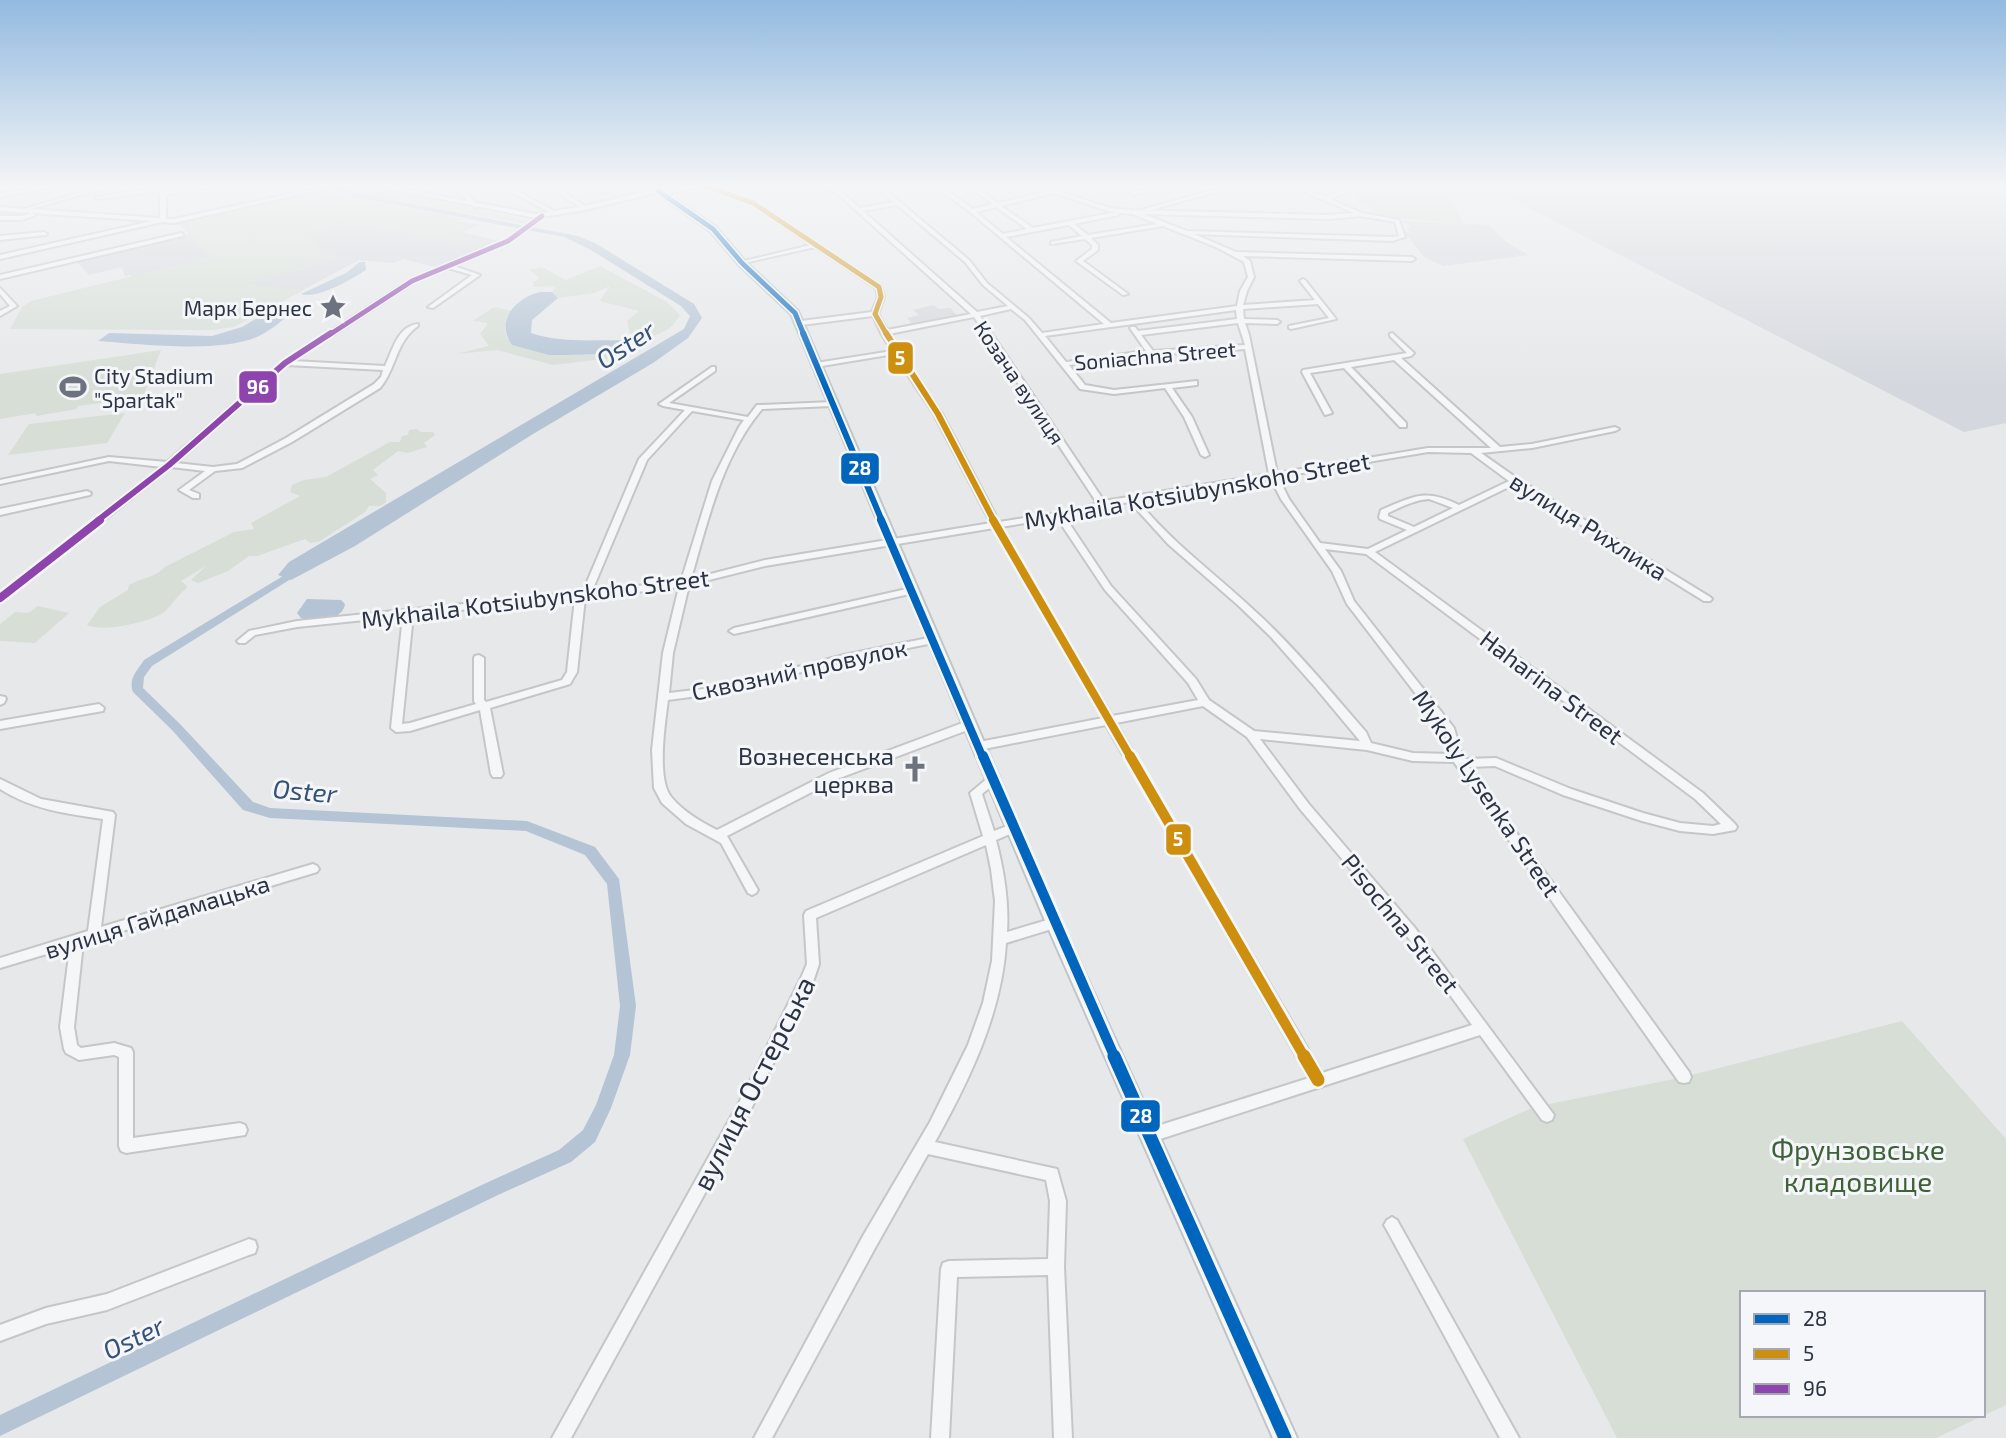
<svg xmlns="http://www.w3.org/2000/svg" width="2006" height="1438" viewBox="0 0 2006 1438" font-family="'Exo 2',sans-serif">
	<rect width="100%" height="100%" fill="#e6e8ea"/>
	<g fill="#d4d7dd">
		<polygon points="777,187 829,187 837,195 808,200 797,192 787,194"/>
		<polygon points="1488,187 2006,187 2006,423 1964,432"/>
		<polygon points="256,219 457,221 480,225 463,232 498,241 439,268 403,259 393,263 359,260 288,298 224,302 134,280 131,275 125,276 122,267 89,275 76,261"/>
		<polygon points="1401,221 1489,225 1505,241 1528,255 1443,266 1424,257 1405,233 1409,232 1407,228 1411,227"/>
		<polygon points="933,305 939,309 950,308 957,315 913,325 907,318 919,315 913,310"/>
	</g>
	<g fill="#d6ded6" fill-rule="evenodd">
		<polygon points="339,187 368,187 534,221 527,224 355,193"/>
		<polygon points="1353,187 1443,187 1464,224 1376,216 1368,205 1361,205"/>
		<polygon points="327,189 336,194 463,219 456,223 470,224 452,234 480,239 467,246 463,245 465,243 429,235 425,237 339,223 310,234 322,253 345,258 245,284 304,290 234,327 212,330 10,329 22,307 31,301 210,257 179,224"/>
		<path d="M600 266 667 302 680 315C669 335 651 339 630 333L627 321 639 311 599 301 610 286 595 293 558 298 552 292 556 286 534 287 533 282 540 278 529 270 542 267 566 280Z"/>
		<path d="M494 307 512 311C504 326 502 331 512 345 547 355 582 359 618 350L612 358 553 365 497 350 456 354 489 346 480 334 488 323 473 321Z"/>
		<polygon points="161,350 143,397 78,406 77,409 36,416 36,413 0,419 0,374"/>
		<polygon points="125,413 107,443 8,455 29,424"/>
		<path d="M417 429 421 432H433L435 435 424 443 427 447 408 453 398 451 373 470 378 475 370 479 386 493V502L380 506H369L365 512 320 541 310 543 305 539 257 556H249L228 571 198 583 191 580 206 566 181 581 187 586 186 589C176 596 172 606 163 613 149 622 101 633 87 625L100 607 128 590 129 585C143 577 155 578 165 567L234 532 254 529 251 523 300 496 290 492 292 485 304 480 326 477 390 442H400L402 436 408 435 409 430Z"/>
		<polygon points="38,606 69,613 35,643 0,641 0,624 15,612 28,613"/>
		<path d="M1902 1021 2006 1139V1405L1936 1438H1617L1463 1139 1534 1107 1684 1077ZM1742 1293H1983V1415H1742Z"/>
	</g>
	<g fill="#b4c4d5">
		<polygon points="326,187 338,187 356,193 578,236 595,243 694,304 702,318 688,338 653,363 533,434 355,546 291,580 278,575 289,562 684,329 690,316 681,306 591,250 564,237 349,196"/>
		<path d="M360 262H365L366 270C352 279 316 300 301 294L346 273Z"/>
		<path d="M540 292H552L558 298 532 320 531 333C567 345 602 338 639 341L642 346 625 345 604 354 567 355H549L512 345C495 321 515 298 540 292Z"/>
		<path d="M283 303 302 304C288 315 274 329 259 336 222 354 139 344 98 341L109 333 212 336 242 327Z"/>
		<path d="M307 599 341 600 345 604C342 622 315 621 301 618L297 613Z"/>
	</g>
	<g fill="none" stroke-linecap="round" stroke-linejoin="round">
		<path fill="#b4c4d5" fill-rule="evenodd" d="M298 567 302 568 303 570 302 572 152 666 144 677 143 688 180 724 253 802 270 808 527 821 595 847 619 879 636 1006 630 1055 611 1108 595 1142 571 1162 498 1195 0 1436V1415L486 1183 559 1150 583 1130 596 1105 614 1055 620 1006 607 884 585 855 526 831 270 818 243 810 172 730 133 692C128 679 137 671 144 660Z"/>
		<g stroke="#c4c6c8" stroke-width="4">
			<g id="minor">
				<polygon points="39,187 51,187 0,197 0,193"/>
				<polygon points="100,187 109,187 31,209 160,218 160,191 98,199 95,197 160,187 166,187 166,192 196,187 208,187 166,195 166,219 174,219 322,187 332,187 174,223 162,222 0,259 0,255 152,221 0,211 0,207 24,209"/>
				<polygon points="428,187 437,187 412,195 409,193"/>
				<polygon points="455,187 461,187 478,205 478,207 474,207"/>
				<polygon points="502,187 509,187 560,214 555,215"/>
				<polygon points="549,187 556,187 588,208 583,209"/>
				<polygon points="592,187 599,187 607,192 602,193"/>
				<path d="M705 187H713L755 202 881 286 884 297 878 314 887 330 971 314 830 187H836L860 208 894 202 876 187H882L969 260 987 283 1029 318 1042 333 1104 324 970 212 936 187H942L973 209 993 204 969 187H975L998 203 1048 191 1038 187 1054 190 1075 187 1060 192 1111 208 1127 210 1329 215 1354 213 1293 187H1300L1325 197 1346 189 1342 187 1353 188V190L1330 199 1362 213 1399 220 1405 237 1392 241 1194 234 1236 252 1412 257 1415 259 1412 261 1243 256 1250 261 1254 277 1247 291 1243 305 1315 300 1300 281 1303 279 1305 280 1336 319 1291 329 1289 328V326L1329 318 1318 304 1243 309 1244 319 1277 320 1280 322 1277 324 1245 323 1249 335 1277 473 1428 448H1491L1394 360 1351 367 1406 423V427H1400L1344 368 1310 373 1332 413 1325 415 1302 372 1303 370 1407 353 1390 336V334L1392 333 1414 353 1411 356 1401 358 1500 447 1532 444 1615 427 1619 429 1615 431 1532 448 1481 453 1518 479 1710 597 1712 599 1710 601H1704L1515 484 1375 552 1703 793 1735 824 1737 827 1735 830 1713 834 1680 831 1642 821 1563 795 1495 766 1469 767 1689 1072 1691 1077 1689 1082 1684 1083 1679 1082 1454 762 1413 761 1367 750 1260 739 1308 803 1415 928 1554 1115 1552 1120 1547 1122 1542 1120 1480 1035 1151 1142 1146 1140 1144 1135 1146 1130 1151 1128 1309 1078 1106 725 979 750 974 746 979 742 1103 718 994 528 765 566 689 585 673 653 669 693 720 687 844 655 933 637 938 640 933 643 844 661 720 693 668 700C665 723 656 781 672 798 684 812 701 822 717 830L829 773 965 722 969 721 974 725 973 728 837 779 727 836 758 890 756 893 752 895 748 893 721 843 686 824 662 803 654 788 652 750 663 653 679 587 585 598 577 672 570 684 490 708 503 774 501 777H493L491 774 480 710 410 731 396 732 391 728 403 616 297 627 255 635 245 643H239L237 641 249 631 297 621 580 592 584 589 639 459 685 410 663 406 659 404 712 367H715V371L669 403 748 417 757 405H760L832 402 836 404 832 406 762 409C722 457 708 520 691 579L765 560 991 523 934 414 894 354 816 367 812 365 816 363 892 351 881 333 873 316 801 325 798 323 801 321 872 312 878 297 876 288 815 247 740 264V262L811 245 751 204ZM1054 193 1108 211 1116 212 1033 228 1001 206ZM897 205 965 262 983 285 1008 306 977 312 863 211ZM996 207 1027 229 1003 234 976 212ZM1118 213 1133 214 1157 224 1088 235 1074 224 1119 215ZM1143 214 1329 219 1360 216 1395 222 1399 236 1392 237 1187 231ZM1069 225 1082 236 1051 242V244L1085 239 1092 245V249L1076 261 1123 295 1128 294 1083 261 1098 250V245L1091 238 1163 226 1218 248 1244 262 1248 277 1240 291 1237 306 1111 323 1006 237ZM1011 309 1025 320 1080 389 1114 394 1165 388 1184 417 1201 455 1205 457 1209 455 1192 417 1172 388 1197 385V381L1114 390 1085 385 1069 365 1151 355 1245 349 1269 474 1104 501 980 316ZM1236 310 1237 319 1138 331 1135 327H1131L1130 328 1146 351 1066 362 1045 336ZM974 317 1097 503 1076 510 999 522 942 414 899 352 889 334ZM1238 323 1245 345 1153 351 1141 335ZM692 411 744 420 739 427 712 481 681 581 592 591 647 460ZM1428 452 1471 453 1509 481 1459 505C1425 488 1414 496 1381 510L1379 517 1380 519 1407 530 1368 549 1320 543 1289 499 1278 477ZM1271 479 1281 499 1332 571 1347 604 1445 732 1451 754 1413 753 1371 743 1366 732C1331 692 1297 650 1258 614 1218 576 1173 544 1138 501ZM1429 499 1453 508 1414 527 1388 516V513C1401 507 1414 500 1429 499ZM1130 502 1168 544 1239 606 1271 637 1315 687 1360 741 1254 731 1209 700 1196 679 1111 586 1065 517 1103 506ZM1057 518 1105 590 1188 683 1198 700 1112 716 1001 527ZM1325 549 1366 554 1695 799 1721 824 1713 826 1680 823 1643 813 1571 789 1496 758 1466 759 1462 756 1454 728 1354 601 1341 571ZM575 598 567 672 562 680 486 702 484 700V658L479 655 475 656 474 658V701L476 704 410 723 402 724 413 615ZM1203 706 1247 737 1300 809 1407 936 1472 1025 1322 1073 1116 723Z"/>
				<polygon points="1152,187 1161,187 1133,195 1130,193"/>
				<polygon points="1225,187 1234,187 1147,211 1144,209"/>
				<polygon points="32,213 35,215 34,216 21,220 0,220 0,216 21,216"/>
				<path d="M540 215 545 216 510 242 454 266 480 275 433 308 428 307 472 275 448 268 414 282 293 361 385 366C393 349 398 326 418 324V326C395 342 397 368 380 388L292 442 242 468 215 471 189 490 199 494V498H193L179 490 205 471 171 467 3 600 0 601V593L162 467 109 461 0 484V480L109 457 167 462 283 362 410 280 506 240ZM287 365 383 370 381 377 374 384 286 438 237 464 213 467 176 463Z"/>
				<polygon points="44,232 47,234 46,235 0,240 0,236"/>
				<polygon points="181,233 183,234 183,236 0,279 0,275"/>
				<polygon points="0,288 17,306 0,316 0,311 10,306 0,294"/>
				<polygon points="87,491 91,493 90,495 0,515 0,509"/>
				<polygon points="911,588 916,591 914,593 734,634 729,631 734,628"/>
				<polygon points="0,696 5,697 6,699 4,703 0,705"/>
				<polygon points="99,704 104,708 103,711 0,729 0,721"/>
				<path d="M993 776 997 777 999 780 982 794 994 831 1013 824 1017 825 1019 828 1017 831 996 840C1004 871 1009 901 1007 932L1054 918 1058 919 1060 923 1058 927 1006 943C1002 1013 969 1081 935 1142L1057 1169 1066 1201 1064 1267 1072 1438H1054L1048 1275 957 1277 949 1438H931L941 1269 943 1263 949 1261 1048 1259 1050 1201 1046 1180 928 1154 875 1248 772 1438H754L863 1236 930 1122 968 1045 983 1003 992 961 995 901 991 869 986 845 816 918 819 964 814 979 751 1109 571 1438H552L741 1099 801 978 807 964 804 915 806 911 983 836 970 793 989 777Z"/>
				<path d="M0 779 41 799 113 812 115 815 101 927 313 864 317 866 319 869 317 872 83 943 74 1027 77 1045 81 1048 114 1043 131 1048 133 1052V1138L240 1123 245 1125 247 1130 245 1135 126 1153 121 1151 119 1146V1057L114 1055 79 1060 66 1053 64 1049 60 1027 70 947 0 968V958L88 931 103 819C67 814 31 809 0 789Z"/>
				<polygon points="1392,1217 1397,1220 1519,1438 1500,1438 1387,1230 1384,1225 1387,1220"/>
				<polygon points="249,1239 255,1241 257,1247 255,1253 249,1255 107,1310 46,1324 0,1341 0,1325 46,1308 107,1294"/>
			</g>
		</g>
		<g stroke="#c2c5c8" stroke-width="4">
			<polygon id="major" points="380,187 395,187 536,214 585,206 662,187 674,187 670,189 696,187 667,194 716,227 745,261 798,311 1062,923 1297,1438 1273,1438 1046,923 791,314 739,265 710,231 656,193 585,210 536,218"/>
		</g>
		<use href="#minor" fill="#f5f6f7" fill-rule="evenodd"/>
		<use href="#major" fill="#f8f8f8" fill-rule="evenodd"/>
		<g stroke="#f4f6f9" stroke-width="8">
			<polyline id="bus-1-far4" points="658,191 713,229 742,263 795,313 804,335"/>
		</g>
		<g stroke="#f4f6f9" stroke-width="10">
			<polyline id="bus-1-far3" points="803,333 882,521"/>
		</g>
		<g stroke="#f4f6f9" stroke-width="13">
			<polyline id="bus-1-far2" points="881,520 983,758"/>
		</g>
		<g stroke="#f4f6f9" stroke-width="16">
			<polyline id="bus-1-far1" points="983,756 1115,1058"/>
		</g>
		<g stroke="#f4f6f9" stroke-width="18">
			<polyline id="bus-1" points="1114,1056 1285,1438"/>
		</g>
		<g stroke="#f4f6f9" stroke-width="8">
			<polyline id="bus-2-far4" points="708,187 753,203 879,287 881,297 875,314 887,335"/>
		</g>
		<g stroke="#f4f6f9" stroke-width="10">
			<polyline id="bus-2-far3" points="886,333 938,414 994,521"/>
		</g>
		<g stroke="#f4f6f9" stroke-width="13">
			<polyline id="bus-2-far2" points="993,520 1131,758"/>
		</g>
		<g stroke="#f4f6f9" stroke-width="16">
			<polyline id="bus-2-far1" points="1130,756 1305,1058"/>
		</g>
		<g stroke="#f4f6f9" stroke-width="18">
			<polyline id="bus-2" points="1304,1056 1318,1080"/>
		</g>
		<g stroke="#f4f6f9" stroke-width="8">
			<polyline id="bus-3-far2" points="329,335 412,281 508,241 542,216"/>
		</g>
		<g stroke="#f4f6f9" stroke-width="10">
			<polyline id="bus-3-far1" points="97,521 169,465 285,363 331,333"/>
		</g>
		<g stroke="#f4f6f9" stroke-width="13">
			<polyline id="bus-3" points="0,598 100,520"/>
		</g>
		<use href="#bus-1-far4" stroke="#0065bd" stroke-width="5"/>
		<use href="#bus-1-far3" stroke="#0065bd" stroke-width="6"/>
		<use href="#bus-1-far2" stroke="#0065bd" stroke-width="8"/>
		<use href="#bus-1-far1" stroke="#0065bd" stroke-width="10"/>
		<use href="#bus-1" stroke="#0065bd" stroke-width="13"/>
		<use href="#bus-2-far4" stroke="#ce8f0e" stroke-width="5"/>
		<use href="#bus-2-far3" stroke="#ce8f0e" stroke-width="6"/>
		<use href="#bus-2-far2" stroke="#ce8f0e" stroke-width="8"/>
		<use href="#bus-2-far1" stroke="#ce8f0e" stroke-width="10"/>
		<use href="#bus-2" stroke="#ce8f0e" stroke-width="13"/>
		<use href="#bus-3-far2" stroke="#8e44ad" stroke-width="5"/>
		<use href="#bus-3-far1" stroke="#8e44ad" stroke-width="6"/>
		<use href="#bus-3" stroke="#8e44ad" stroke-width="8"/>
	</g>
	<linearGradient id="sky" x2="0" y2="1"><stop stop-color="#93bae0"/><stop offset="0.48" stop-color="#f4f5f6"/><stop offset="1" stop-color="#f4f5f6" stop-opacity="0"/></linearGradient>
	<rect width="2006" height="388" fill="url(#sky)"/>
	<defs>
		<g id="sight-bare" transform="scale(2.1)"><path d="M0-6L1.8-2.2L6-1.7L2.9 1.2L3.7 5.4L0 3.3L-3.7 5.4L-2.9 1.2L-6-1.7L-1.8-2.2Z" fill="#6c737f" stroke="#f4f6f9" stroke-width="2.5" paint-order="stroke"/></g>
		<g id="stadium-bare" transform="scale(2.1)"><path d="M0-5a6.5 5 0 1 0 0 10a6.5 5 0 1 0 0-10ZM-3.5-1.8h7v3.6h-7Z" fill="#6c737f" stroke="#f4f6f9" stroke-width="2.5" paint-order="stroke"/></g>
		<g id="church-bare" transform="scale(2.1)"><path d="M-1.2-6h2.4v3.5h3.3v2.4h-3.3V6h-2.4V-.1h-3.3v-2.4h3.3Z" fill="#6c737f" stroke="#f4f6f9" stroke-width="2.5" paint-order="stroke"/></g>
	</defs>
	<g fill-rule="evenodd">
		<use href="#sight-bare" x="333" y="307"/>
		<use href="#stadium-bare" x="73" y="387"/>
		<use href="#church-bare" x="915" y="769"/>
	</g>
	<g text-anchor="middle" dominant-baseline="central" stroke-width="6" stroke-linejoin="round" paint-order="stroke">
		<g font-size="21" fill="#2b3445" stroke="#f4f6f9" text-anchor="end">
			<text x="312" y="307">Марк Бернес</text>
			<text x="94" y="375" text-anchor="start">City Stadium<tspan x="94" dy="24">"Spartak"</tspan></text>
		</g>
		<g font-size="21" fill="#2b3445" stroke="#f4f6f9">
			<text transform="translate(1155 355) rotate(-5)">Soniachna Street</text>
			<text transform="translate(1020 382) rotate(56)">Козача вулиця</text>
		</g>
		<g font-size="24" fill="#2b3445" stroke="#f4f6f9">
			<text transform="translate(1197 490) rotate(-10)">Mykhaila Kotsiubynskoho Street</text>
			<text transform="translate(1589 526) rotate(32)">вулиця Рихлика</text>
			<text transform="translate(535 598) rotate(-7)">Mykhaila Kotsiubynskoho Street</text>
			<text transform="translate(799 669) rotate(-12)">Сквозний провулок</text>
			<text transform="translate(1552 687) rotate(37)">Haharina Street</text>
			<text transform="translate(1487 793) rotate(56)">Mykoly Lysenka Street</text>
			<text transform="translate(157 916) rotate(-17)">вулиця Гайдамацька</text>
			<text transform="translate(1401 923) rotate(51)">Pisochna Street</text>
		</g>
		<g font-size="24" fill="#2b3445" stroke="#f4f6f9" text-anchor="end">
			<text x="894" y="755">Вознесенська<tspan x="894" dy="28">церква</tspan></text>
		</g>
		<g font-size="26" font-style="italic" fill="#34527a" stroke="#f4f6f9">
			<text transform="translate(625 344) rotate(-33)">Oster</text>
			<text transform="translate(305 790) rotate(5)">Oster</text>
			<text transform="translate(133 1337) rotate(-26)">Oster</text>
		</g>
		<g font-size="28" fill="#2b3445" stroke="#f4f6f9">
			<text transform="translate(753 1083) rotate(-63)">вулиця Остерська</text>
		</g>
		<g font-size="28" fill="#3f6138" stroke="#f4f6f9">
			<text x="1858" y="1149">Фрунзовське<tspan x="1858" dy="32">кладовище</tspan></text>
		</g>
	</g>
	<g stroke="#f4f6f9" stroke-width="2.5">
		<rect x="887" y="341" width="27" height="34" rx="7" fill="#ce8f0e"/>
		<rect x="238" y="370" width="40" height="34" rx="7" fill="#8e44ad"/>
		<rect x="840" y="452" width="40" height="33" rx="7" fill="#0065bd"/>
		<rect x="1165" y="823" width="27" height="33" rx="7" fill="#ce8f0e"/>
		<rect x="1120" y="1099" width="41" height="34" rx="7" fill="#0065bd"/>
	</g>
	<g font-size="19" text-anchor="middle" font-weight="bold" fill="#fff">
		<text x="900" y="365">5</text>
		<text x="258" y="394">96</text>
		<text x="860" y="475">28</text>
		<text x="1178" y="846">5</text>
		<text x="1141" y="1123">28</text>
	</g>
	<rect x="1740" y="1291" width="245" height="126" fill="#f4f6f9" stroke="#a4a8b1" stroke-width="2"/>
	<rect x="1754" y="1314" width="35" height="10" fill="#0065bd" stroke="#a4a8b1" stroke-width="2"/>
	<text x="1803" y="1326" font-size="21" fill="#2b3445">28</text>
	<rect x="1754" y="1349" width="35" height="10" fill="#ce8f0e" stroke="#a4a8b1" stroke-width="2"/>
	<text x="1803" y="1361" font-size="21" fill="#2b3445">5</text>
	<rect x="1754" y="1384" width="35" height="10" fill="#8e44ad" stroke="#a4a8b1" stroke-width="2"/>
	<text x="1803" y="1396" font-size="21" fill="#2b3445">96</text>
</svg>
